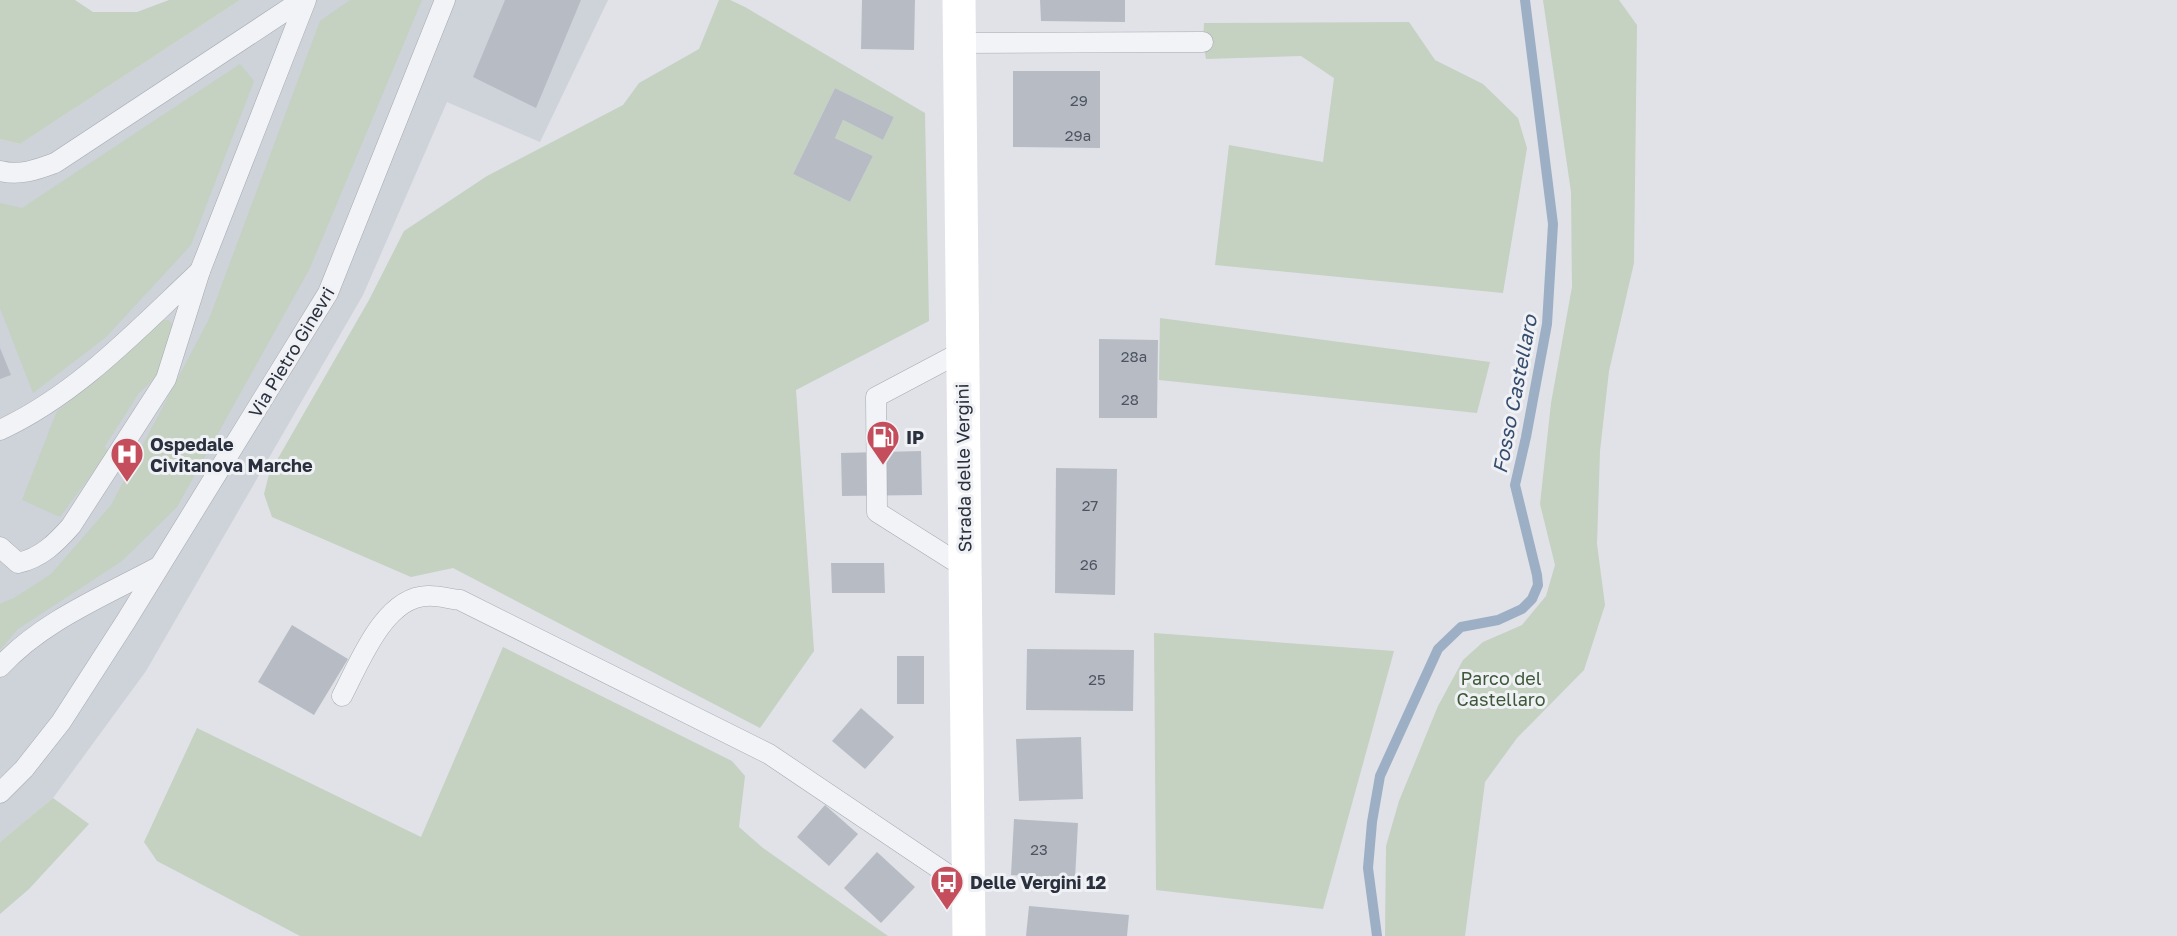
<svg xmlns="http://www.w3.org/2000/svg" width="2177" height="936" viewBox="0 0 2177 936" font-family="'Golos Text',sans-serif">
	<rect width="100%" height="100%" fill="#e0e2e8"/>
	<polygon fill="#ced2d9" points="240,0 608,0 540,142 447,102 363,295 146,671 53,798 0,842 0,139 20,144"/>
	<g fill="#c5d1c1" fill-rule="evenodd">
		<polygon points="0,0 75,0 93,12 137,12 169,0 240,0 20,144 0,139"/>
		<polygon points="350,0 422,0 310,268 177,507 122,561 18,629 0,650 0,604 14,598 51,574 111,505 209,319 320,21"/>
		<path d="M719 0H730L745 7 925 113 929 321 796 390 814 651 760 728 453 568 411 577 272 517 264 494 269 474 369 300 404 231 487 176 623 105 639 83 699 49ZM835 88 894 117 883 140 843 120 835 138 873 156 850 202 793 174Z"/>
		<polygon points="1543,0 1619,0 1637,25 1634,263 1609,371 1600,451 1597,544 1605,605 1584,670 1517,738 1485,782 1465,936 1385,936 1386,846 1399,801 1438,706 1463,660 1483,642 1522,625 1546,596 1555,565 1540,504 1551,403 1572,287 1571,192"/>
		<polygon points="1409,22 1435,60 1483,84 1518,118 1527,148 1503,293 1215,265 1229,145 1323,162 1334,78 1301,56 1206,59 1203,42 1204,23"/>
		<polygon points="240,64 254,81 191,245 106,337 33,393 0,308 0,203 22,208"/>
		<polygon points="1160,318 1490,362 1477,413 1159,380"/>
		<polygon points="159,320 169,320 175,327 158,375 139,393 105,446 108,452 60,517 22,500 57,411 101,377"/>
		<polygon points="1154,633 1394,651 1323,909 1156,890"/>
		<polygon points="503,647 732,761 745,776 739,827 763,848 888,936 300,936 157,861 144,842 197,728 421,837"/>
		<polygon points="53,798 89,824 29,889 0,914 0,842"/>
	</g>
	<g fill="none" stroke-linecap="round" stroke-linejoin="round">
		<polyline stroke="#9dafc5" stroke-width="10" points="1377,936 1368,868 1372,822 1380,776 1438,649 1461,627 1498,620 1522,609 1532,599 1538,585 1537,575 1515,485 1526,437 1547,324 1553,224 1525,0"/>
	</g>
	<g fill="#b7bcc4">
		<polygon points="505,0 581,0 536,108 473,77"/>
		<polygon points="862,0 915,0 914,50 861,49"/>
		<polygon points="1040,0 1125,0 1125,22 1041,21"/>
		<polygon points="1013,71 1100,71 1100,148 1013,147"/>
		<polygon points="835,88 894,117 883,140 843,120 835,138 873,156 850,202 793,174"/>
		<polygon points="1099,339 1158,340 1157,418 1099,418"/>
		<polygon points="0,348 11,375 0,379"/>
		<polygon points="921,451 922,495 842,496 841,453"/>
		<polygon points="1056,468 1117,469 1115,595 1055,593"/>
		<polygon points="831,563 884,563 885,593 832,593"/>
		<polygon points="292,625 348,659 314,715 258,682"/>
		<polygon points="1027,649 1134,650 1133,711 1026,710"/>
		<rect x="897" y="656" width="27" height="48"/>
		<polygon points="861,708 894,737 865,769 832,741"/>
		<polygon points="1081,737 1083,799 1019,801 1016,739"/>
		<polygon points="825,805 858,834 829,866 797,837"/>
		<polygon points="1014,819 1078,823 1075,879 1011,875"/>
		<polygon points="877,852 915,887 881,923 844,888"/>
		<polygon points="1029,906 1129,915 1127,936 1026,936"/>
	</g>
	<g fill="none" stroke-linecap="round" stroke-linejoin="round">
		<g stroke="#a6a9b2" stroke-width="21">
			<g id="lane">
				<polyline points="959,43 1203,42"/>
				<path d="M0 171C20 176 36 170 55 163L302 0"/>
				<polyline points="200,271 306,0"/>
				<polyline points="961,352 876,397 877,512 964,567"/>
				<path d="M0 430C78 394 138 329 200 271L166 379 71 526C56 543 41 558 18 563L0 547"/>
				<path d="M0 667C42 621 104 596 158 567"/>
				<path d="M342 696C359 664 384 597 427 596 437 595 449 599 460 600L769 754 968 888"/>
				<polyline points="0,793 24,769 61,722 126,621 328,293 445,0"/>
			</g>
		</g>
		<use href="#lane" stroke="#f2f3f6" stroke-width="20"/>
		<polyline stroke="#fff" stroke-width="33" points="959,0 969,936"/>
	</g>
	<defs>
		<g id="fuel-pin" transform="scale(1.725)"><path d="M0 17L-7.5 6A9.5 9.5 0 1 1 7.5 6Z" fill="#c44e5b" stroke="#eff1f5"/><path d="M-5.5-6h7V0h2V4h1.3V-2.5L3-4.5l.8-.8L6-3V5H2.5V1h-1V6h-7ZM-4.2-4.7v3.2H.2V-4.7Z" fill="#fff"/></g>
		<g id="hospital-pin" transform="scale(1.725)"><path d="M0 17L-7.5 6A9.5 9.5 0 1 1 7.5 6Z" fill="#c44e5b" stroke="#eff1f5"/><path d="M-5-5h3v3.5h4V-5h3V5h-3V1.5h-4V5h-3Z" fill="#fff"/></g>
		<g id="bus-pin" transform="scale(1.725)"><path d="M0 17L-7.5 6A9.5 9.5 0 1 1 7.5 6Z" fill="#c44e5b" stroke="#eff1f5"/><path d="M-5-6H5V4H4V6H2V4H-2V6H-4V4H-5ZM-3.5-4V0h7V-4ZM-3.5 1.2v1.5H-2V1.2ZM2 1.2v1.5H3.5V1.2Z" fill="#fff"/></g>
	</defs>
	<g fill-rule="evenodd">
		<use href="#fuel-pin" x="883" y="437"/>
		<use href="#hospital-pin" x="127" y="454"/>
		<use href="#bus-pin" x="947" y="882"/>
	</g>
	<g text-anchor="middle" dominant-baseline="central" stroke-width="6" stroke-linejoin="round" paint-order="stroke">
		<g font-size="15" fill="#4d5360">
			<text x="1079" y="100">29</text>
			<text x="1078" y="135">29a</text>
			<text x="1134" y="356">28a</text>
			<text x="1130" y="399">28</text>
			<text x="1090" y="505">27</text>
			<text x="1089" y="564">26</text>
			<text x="1097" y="679">25</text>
			<text x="1039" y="849">23</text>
		</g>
		<g font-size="18" fill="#2a303e" stroke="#eff1f5">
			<text transform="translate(291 352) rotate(-59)">Via Pietro Ginevri</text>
			<text transform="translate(963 468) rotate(-91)">Strada delle Vergini</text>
		</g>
		<g font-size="18" font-weight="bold" fill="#2a303e" stroke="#eff1f5" text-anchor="start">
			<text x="906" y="437">IP</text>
			<text x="150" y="444">Ospedale<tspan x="150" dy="21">Civitanova Marche</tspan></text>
			<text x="970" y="882">Delle Vergini 12</text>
		</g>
		<g font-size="18" fill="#3d5838" stroke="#eff1f5">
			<text x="1501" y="678">Parco del<tspan x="1501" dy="21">Castellaro</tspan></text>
		</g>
		<g font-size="20" font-style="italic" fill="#374d6e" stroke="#eff1f5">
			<text transform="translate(1514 394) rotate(-79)">Fosso Castellaro</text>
		</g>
	</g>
</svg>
